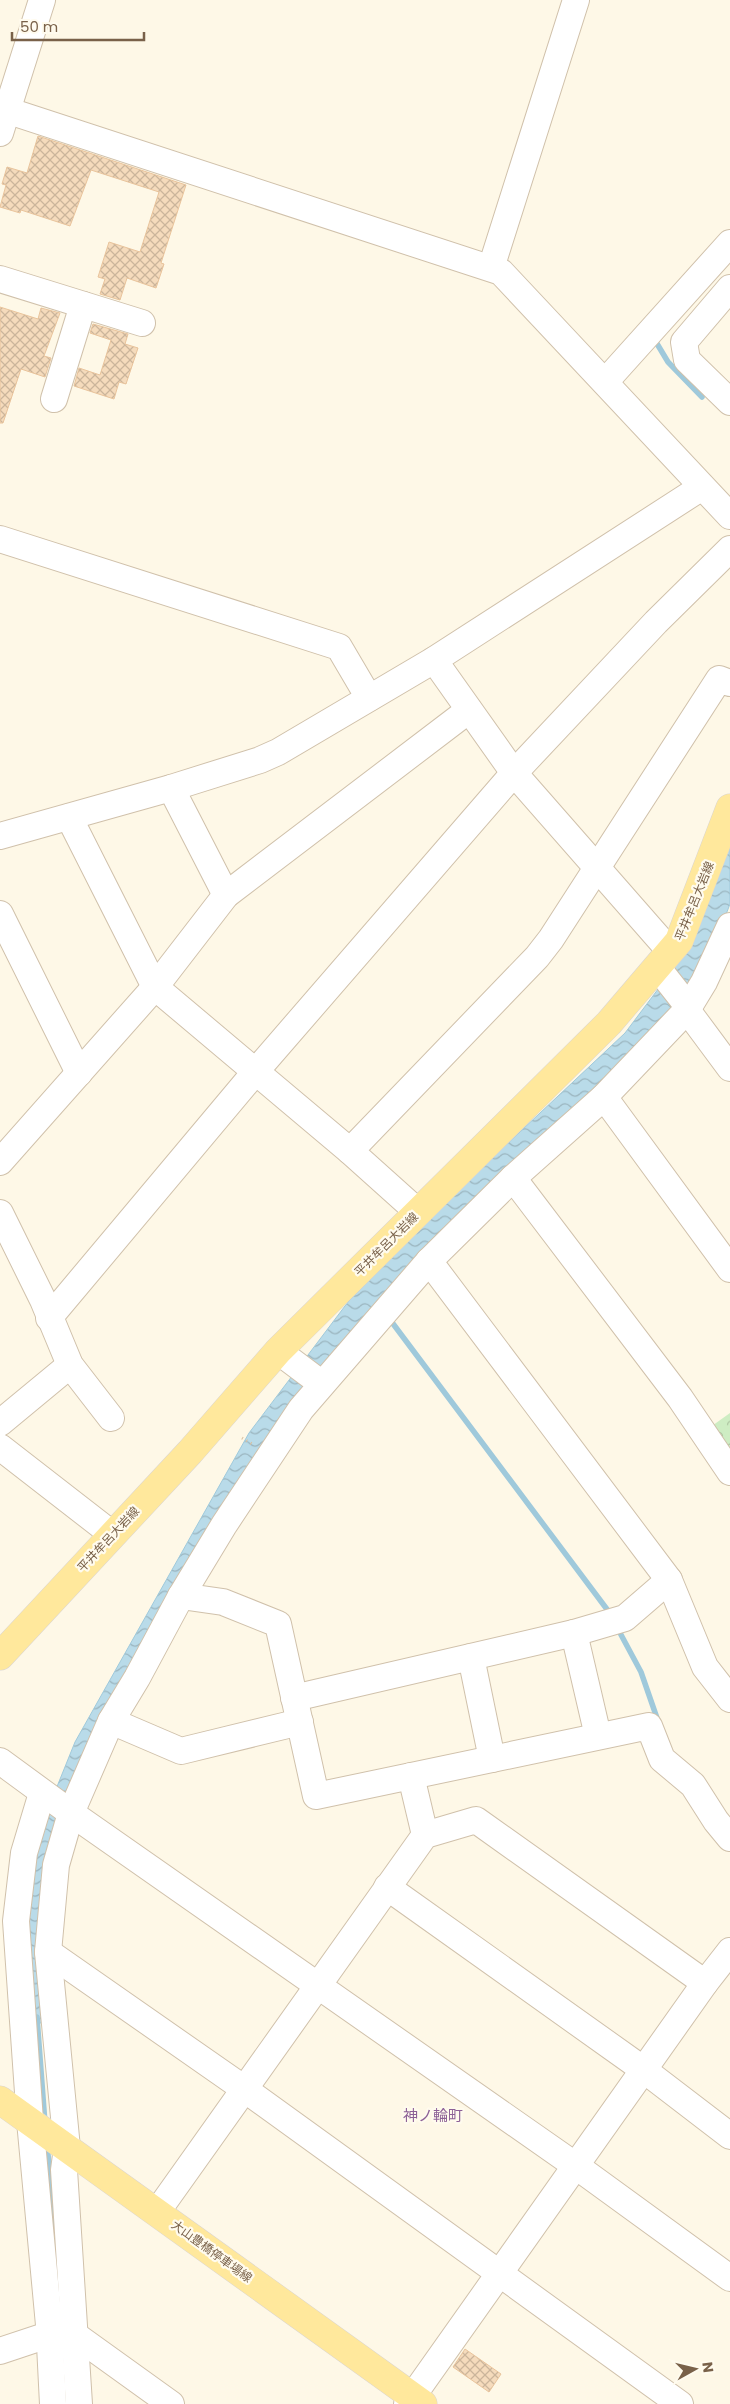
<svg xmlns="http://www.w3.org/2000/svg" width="730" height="2404" viewBox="0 0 730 2404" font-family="Poppins,'Noto Sans JP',sans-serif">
	<defs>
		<pattern id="park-crowns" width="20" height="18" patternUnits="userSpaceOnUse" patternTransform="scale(1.25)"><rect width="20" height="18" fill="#ceedc3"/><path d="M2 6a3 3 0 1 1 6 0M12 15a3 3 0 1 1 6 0" fill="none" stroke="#acc3a0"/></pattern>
		<pattern id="water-waves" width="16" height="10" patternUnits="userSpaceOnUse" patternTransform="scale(1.25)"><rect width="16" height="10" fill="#b9dbe9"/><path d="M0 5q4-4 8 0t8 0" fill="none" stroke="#9bb5bf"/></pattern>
		<pattern id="building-cross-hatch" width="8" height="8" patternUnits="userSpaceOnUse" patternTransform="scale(1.25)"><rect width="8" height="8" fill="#f5dbbc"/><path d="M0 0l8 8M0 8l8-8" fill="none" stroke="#cbb59b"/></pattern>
	</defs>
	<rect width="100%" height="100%" fill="#fef8e7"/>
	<polygon fill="url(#park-crowns)" points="730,1413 730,1459 709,1428"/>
	<polygon fill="url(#water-waves)" stroke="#9fc9db" points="730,847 730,904 715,943 673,1010 343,1347 63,1812 47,2022 33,2024 28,1904 32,1874 50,1804 75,1742 249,1433 348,1302 472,1177 625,1033 683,956"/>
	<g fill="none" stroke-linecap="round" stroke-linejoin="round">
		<g stroke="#9fc9db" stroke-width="5.5">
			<polyline points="653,337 668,362 702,397"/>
			<polyline points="391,1321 609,1612"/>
			<polyline points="619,1631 641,1672 658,1721"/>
			<polyline points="37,2017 45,2123"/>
			<polyline points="47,2144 55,2227"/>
		</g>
	</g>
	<g fill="url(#building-cross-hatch)" stroke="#e9c49c">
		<polygon points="38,136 186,185 161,263 164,264 156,288 127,278 120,300 100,294 105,279 98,277 109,242 140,252 159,192 91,170 70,226 21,210 20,213 0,207 6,185 2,184 7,167 27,173"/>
		<polygon points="0,307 38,319 41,308 60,313 44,356 51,358 45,377 21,369 3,423 0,423"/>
		<polygon points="93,324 128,334 125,344 138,348 126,384 119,382 114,399 74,386 79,368 100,375 111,340 90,333"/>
		<polygon points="465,2349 501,2374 489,2392 453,2367"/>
	</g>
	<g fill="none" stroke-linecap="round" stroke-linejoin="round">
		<g stroke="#d0c1ab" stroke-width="28">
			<g id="minor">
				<polyline points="0,108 501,272 730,516"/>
				<polyline points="0,133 42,0"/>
				<polyline points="491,268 576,0"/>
				<polyline points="0,279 142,323"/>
				<polyline points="730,288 684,342 687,360 730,402"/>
				<polyline points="605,382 730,243"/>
				<polyline points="54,399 83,305"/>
				<polyline points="0,539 339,647 369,698"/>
				<polyline points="434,660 514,773 670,951"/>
				<polyline points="171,788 226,895"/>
				<polyline points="69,817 155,987 350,1151 537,957 551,939 719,679 730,683"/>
				<polyline points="0,836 171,788 260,760 278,752 434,660 702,487"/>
				<polyline points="0,914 79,1073"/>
				<polyline points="657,967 683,1000 687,1010 730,1068"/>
				<polyline points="604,1097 730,1269"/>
				<polyline points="350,1151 418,1212"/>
				<polyline points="0,1162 155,987 226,895 469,710"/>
				<polyline points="513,1178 680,1398 730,1472"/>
				<polyline points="0,1213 43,1300 70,1365 111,1418"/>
				<polyline points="429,1261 669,1580 705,1667 730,1699"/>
				<polyline points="49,1318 256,1071 514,773 656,622 730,549"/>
				<polyline points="278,1351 322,1384"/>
				<polyline points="0,1423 70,1365"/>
				<polyline points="0,1447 112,1534"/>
				<polyline points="181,1596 223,1602 278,1624 316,1796 649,1726 662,1759 693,1785 716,1821 730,1838"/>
				<polyline points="574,1633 598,1736"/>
				<polyline points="471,1657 492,1759"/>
				<polyline points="294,1698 574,1633 625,1618 669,1580"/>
				<polyline points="111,1721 181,1751 300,1722"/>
				<polyline points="0,1761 71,1813 576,2166 730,2278"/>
				<polyline points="411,1776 425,1835"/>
				<polyline points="42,1793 24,1853 16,1921 30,2121 49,2325 53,2404"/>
				<polyline points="387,1887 644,2070 730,2136"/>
				<polyline points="48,1952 243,2088 680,2404"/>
				<polyline points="157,2212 425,1835 476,1820 705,1983"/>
				<polyline points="0,2351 48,2335 75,2335 171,2404"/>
				<polyline points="79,2404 64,2170 67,2148 48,1952 56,1865 71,1813 111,1721 137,1678 181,1596 224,1525 301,1409 429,1261 513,1178 604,1097 687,1010 704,982 730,926"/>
				<polyline points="407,2404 705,1983 730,1951"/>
			</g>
		</g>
		<g stroke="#dcd6d0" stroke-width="29">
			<g id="major">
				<polyline points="0,1656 190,1452 278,1351 609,1023 679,941 730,808"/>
				<polyline points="0,2100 423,2404"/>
			</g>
		</g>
		<polyline stroke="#dabf9f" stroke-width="3" stroke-dasharray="1 4" stroke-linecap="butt" points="242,1438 252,1444"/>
		<use href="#minor" stroke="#fff" stroke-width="26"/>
		<use href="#major" stroke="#ffe89c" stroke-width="28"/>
	</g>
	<g text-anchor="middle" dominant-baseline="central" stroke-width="4.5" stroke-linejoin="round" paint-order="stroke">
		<g font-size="12" fill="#796149" stroke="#fffbee">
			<text transform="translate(694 901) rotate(-68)">平井牟呂大岩線</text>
			<text transform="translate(386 1244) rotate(-45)">平井牟呂大岩線</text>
			<text transform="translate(108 1539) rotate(-47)">平井牟呂大岩線</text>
			<text transform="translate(212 2251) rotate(36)">大山豊橋停車場線</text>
		</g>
		<g font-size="15" fill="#8c6096" stroke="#fffbee">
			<text x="433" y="2115">神ノ輪町</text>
		</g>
	</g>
	<g transform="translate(695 2369) rotate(82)" stroke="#fffbee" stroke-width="4" paint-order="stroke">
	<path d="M0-4L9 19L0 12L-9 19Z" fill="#796149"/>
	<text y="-8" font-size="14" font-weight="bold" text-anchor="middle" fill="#796149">N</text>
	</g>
	<path d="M12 32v8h132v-8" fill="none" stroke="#796149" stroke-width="2.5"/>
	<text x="20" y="32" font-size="15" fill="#796149" stroke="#fffbee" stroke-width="4" paint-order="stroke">50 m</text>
</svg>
